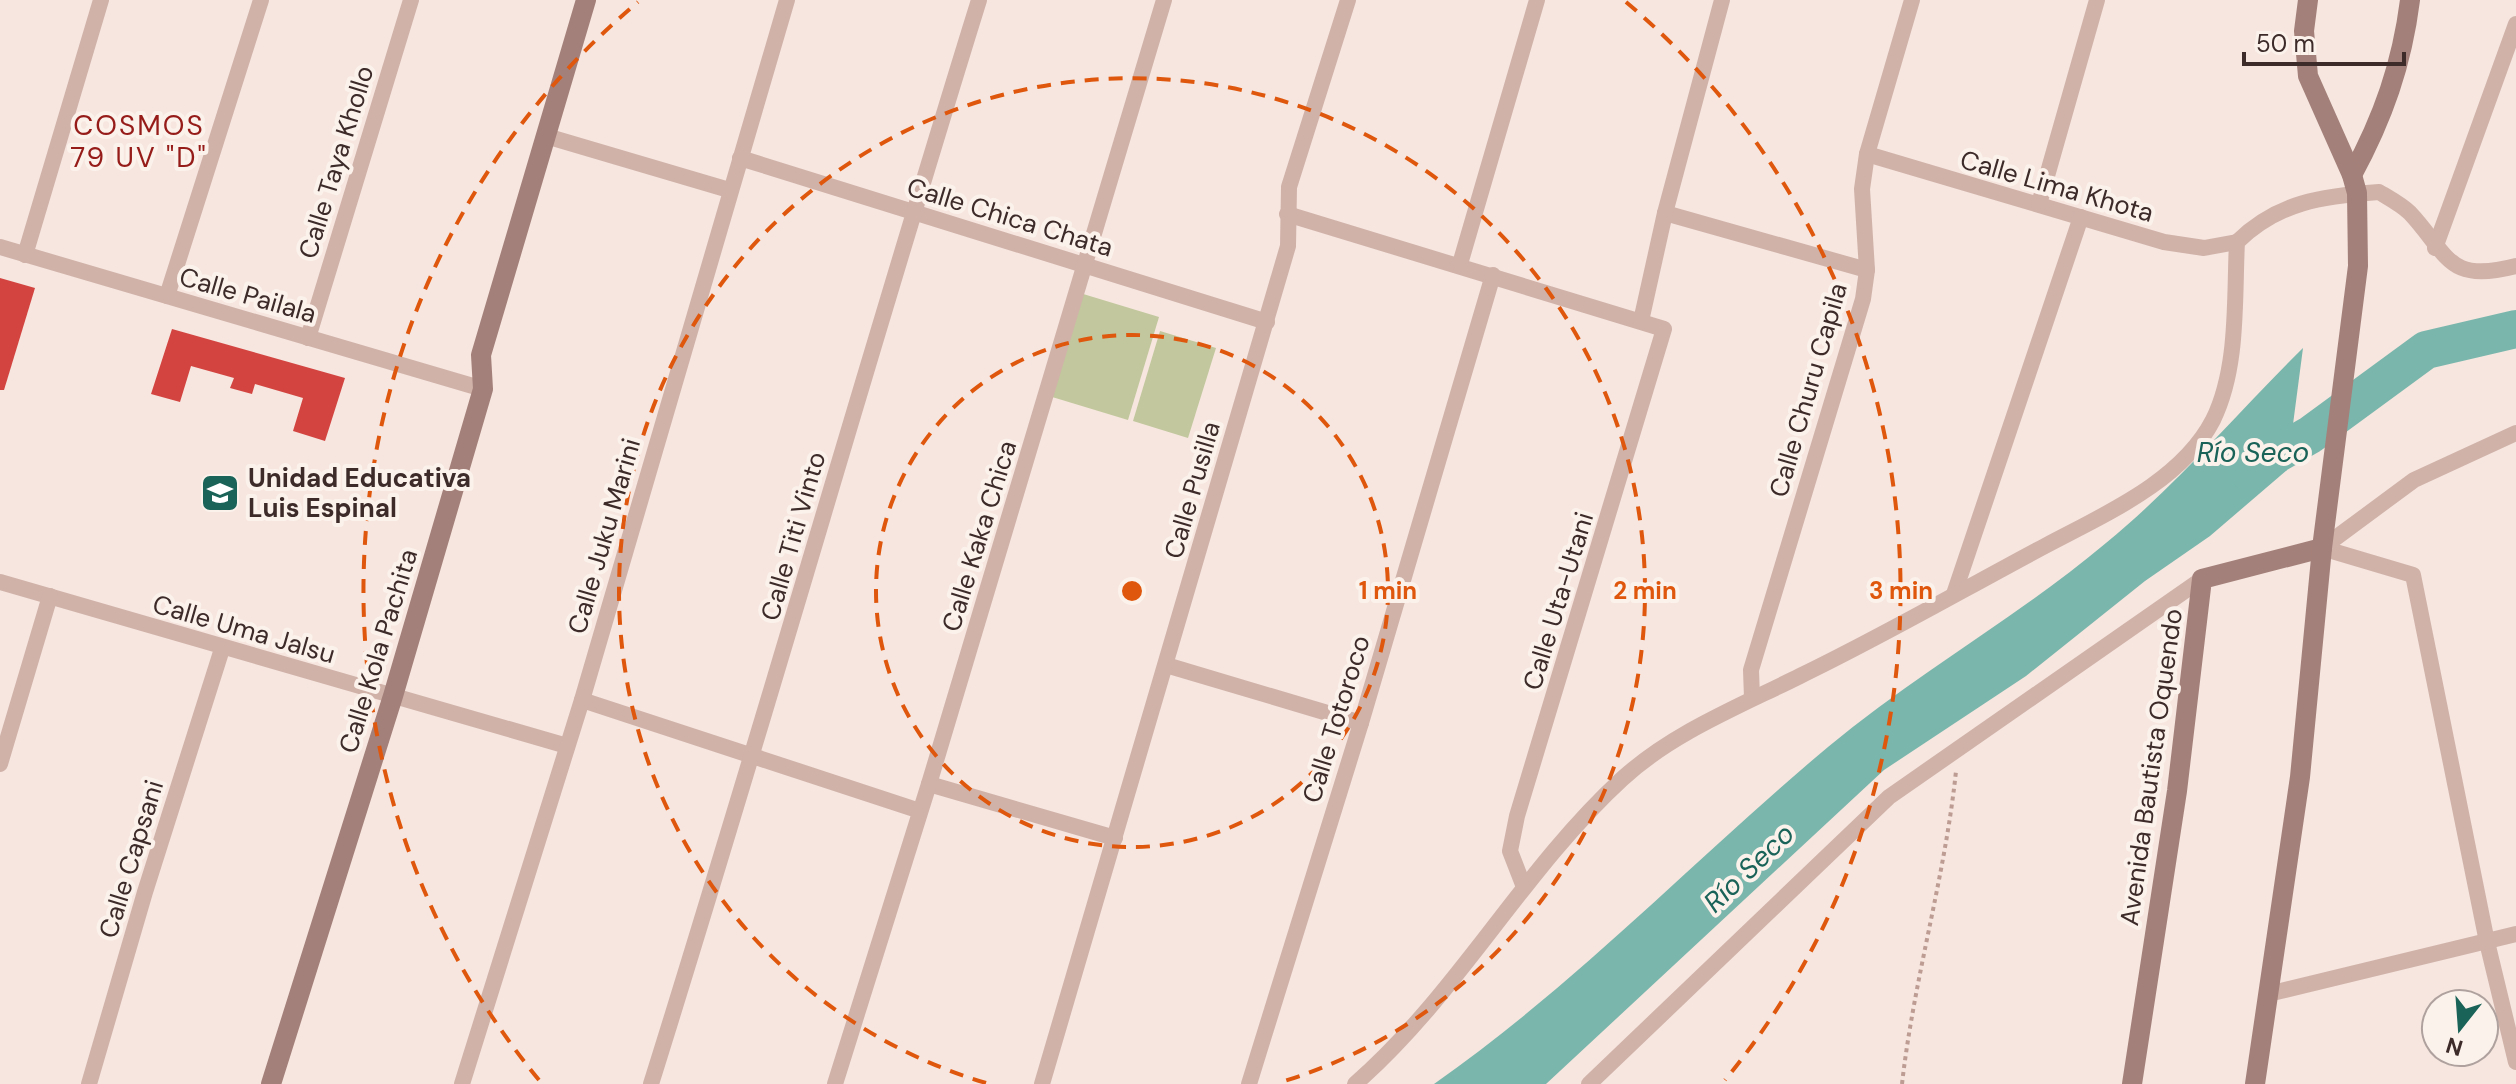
<svg xmlns="http://www.w3.org/2000/svg" width="2516" height="1084" viewBox="0 0 2516 1084" font-family="'DM Sans',sans-serif">
	<rect width="100%" height="100%" fill="#f6e6df"/>
	<g fill="#c2c79d">
		<polygon points="1070,290 1159,317 1128,420 1039,393"/>
		<polygon points="1160,331 1216,348 1188,438 1133,421"/>
	</g>
	<path fill="#7ab6ac" d="M2303 348 2287 470 2210 536 2145 581 2026 676 1884 770 1546 1084H1434C1577 984 1695 858 1828 747 1917 673 2018 617 2106 543 2178 484 2237 413 2303 348Z"/>
	<g fill="none" stroke-linecap="round" stroke-linejoin="round">
		<polyline stroke="#7ab6ac" stroke-width="38" points="2247,471 2310,435 2426,350 2516,329"/>
	</g>
	<g fill="#d34440">
		<polygon points="0,278 35,288 4,390 0,390"/>
		<polygon points="172,329 345,378 325,441 293,431 303,398 255,384 252,394 230,388 234,378 191,366 180,402 151,394"/>
	</g>
	<g fill="none" stroke-linecap="round" stroke-linejoin="round">
		<path stroke="#bc9c93" stroke-width="4" stroke-dasharray="4 4" stroke-linecap="butt" d="M1902 1084C1914 978 1945 877 1956 771"/>
		<g stroke="#d0b2a9" stroke-width="16">
			<polyline points="546,136 729,190"/>
			<polyline points="1867,154 2164,242 2204,248 2237,242"/>
			<polyline points="740,158 1267,322"/>
			<polyline points="2039,204 2097,0"/>
			<polyline points="1665,213 1867,270"/>
			<polyline points="1287,214 1664,329 1517,816 1510,851 1524,887"/>
			<polyline points="0,247 483,389"/>
			<polyline points="2435,248 2516,24"/>
			<polyline points="25,255 101,0"/>
			<polyline points="1460,264 1537,0"/>
			<polyline points="167,296 261,0"/>
			<polyline points="1641,321 1665,213 1722,0"/>
			<polyline points="308,338 411,0"/>
			<polyline points="2322,548 2413,575 2487,942 2516,1062"/>
			<polyline points="2322,548 2414,480 2516,433"/>
			<polyline points="0,582 567,746"/>
			<polyline points="1954,594 2081,217"/>
			<polyline points="1166,665 1361,723"/>
			<polyline points="1752,698 1751,670 1863,299 1867,270 1862,189 1867,154 1912,0"/>
			<polyline points="582,700 920,811"/>
			<polyline points="0,764 50,596"/>
			<polyline points="929,784 1115,838"/>
			<polyline points="2268,994 2516,934"/>
			<polyline points="89,1084 145,892 222,649"/>
			<polyline points="462,1084 582,700 787,0"/>
			<path d="M651 1084C764 724 867 360 979 0"/>
			<polyline points="835,1084 929,784 1164,0"/>
			<polyline points="1042,1084 1288,246 1289,187 1348,0"/>
			<polyline points="1249,1084 1361,723 1493,275"/>
			<path d="M1355 1084C1458 994 1522 871 1622 779 1672 733 1740 706 1800 676 1883 636 1964 589 2045 546 2103 515 2181 482 2213 420 2239 367 2234 299 2237 242 2278 202 2322 196 2379 192 2389 198 2402 205 2410 213 2449 255 2447 284 2516 266"/>
			<polyline points="1589,1084 1889,797 2202,579"/>
		</g>
		<g stroke="#a4807a" stroke-width="20">
			<path d="M2352 175C2383 118 2402 64 2410 0"/>
			<polyline points="271,1084 393,696 483,389 481,355 586,0"/>
			<polyline points="2132,1084 2177,791 2202,579 2322,548"/>
			<polyline points="2255,1084 2300,777 2322,548 2358,266 2357,193 2352,175 2308,76 2304,31 2308,0"/>
		</g>
	</g>
	<g fill="none" stroke="#df570d" stroke-width="4" stroke-dasharray="14 10">
		<circle cx="1132" cy="591" r="256"/>
		<path d="M986 1083A513 513 0 1 1 1278 1083"/>
		<path d="M539 1080A769 769 0 0 1 638 2M1626 2A769 769 0 0 1 1725 1080"/>
	</g>
	<defs>
		<g id="school-square" transform="scale(2)"><rect x="-9" y="-9" width="18" height="18" rx="4" fill="#196358" stroke="#fcf2ec"/><path d="M0-5L7-2L0 1L-7-2ZM-4 1L0 2.5L4 1V4Q0 6-4 4Z" fill="#fff"/></g>
	</defs>
	<g fill-rule="evenodd">
		<use href="#school-square" x="220" y="493"/>
	</g>
	<g text-anchor="middle" dominant-baseline="central" stroke-width="8" stroke-linejoin="round" paint-order="stroke">
		<g font-size="26" fill="#3c2b29" stroke="#fcf2ec">
			<text transform="translate(336 162) rotate(-73)">Calle Taya Khollo</text>
			<text transform="translate(2057 186) rotate(16)">Calle Lima Khota</text>
			<text transform="translate(1010 217) rotate(17)">Calle Chica Chata</text>
			<text transform="translate(248 295) rotate(16)">Calle Pailala</text>
			<text transform="translate(1808 390) rotate(-74)">Calle Churu Capila</text>
			<text transform="translate(1192 490) rotate(-74)">Calle Pusilla</text>
			<text transform="translate(604 536) rotate(-74)">Calle Juku Marini</text>
			<text transform="translate(793 536) rotate(-74)">Calle Titi Vinto</text>
			<text transform="translate(979 536) rotate(-73)">Calle Kaka Chica</text>
			<text transform="translate(1558 601) rotate(-73)">Calle Uta-Utani</text>
			<text transform="translate(244 629) rotate(16)">Calle Uma Jalsu</text>
			<text transform="translate(378 651) rotate(-73)">Calle Kola Pachita</text>
			<text transform="translate(1336 719) rotate(-73)">Calle Totoroco</text>
			<text transform="translate(2151 767) rotate(-82)">Avenida Bautista Oquendo</text>
			<text transform="translate(131 859) rotate(-73)">Calle Capsani</text>
		</g>
		<g font-size="26" font-weight="bold" fill="#3c2b29" stroke="#fcf2ec" text-anchor="start">
			<text x="248" y="478">Unidad Educativa<tspan x="248" dy="30">Luis Espinal</tspan></text>
		</g>
		<g font-size="28" letter-spacing="2" fill="#951c19" stroke="#fcf2ec">
			<text x="139" y="125">COSMOS<tspan x="139" dy="32">79 UV "D"</tspan></text>
		</g>
		<g font-size="28" font-style="italic" fill="#196358" stroke="#fcf2ec">
			<text x="2253" y="452">Río Seco</text>
			<text transform="translate(1749 868) rotate(-44)">Río Seco</text>
		</g>
	</g>
	<circle cx="1132" cy="591" r="12" fill="#df570d" stroke="#fcf2ec" stroke-width="4"/>
	<g font-size="24" text-anchor="middle" font-weight="bold" fill="#df570d" stroke="#fcf2ec" stroke-width="8" stroke-linejoin="round" paint-order="stroke">
		<text x="1388" y="599">1 min</text>
		<text x="1645" y="599">2 min</text>
		<text x="1901" y="599">3 min</text>
	</g>
	<g transform="translate(2460 1028) rotate(197)"><circle r="38" fill="#fcf2ec" stroke="#afa29e" stroke-width="2"/>
	<path d="M0-6L14 30L0 20L-14 30Z" fill="#196358"/>
	<text y="-12" font-size="22" font-weight="bold" text-anchor="middle" fill="#3c2b29">N</text>
	</g>
	<path d="M2244 52v12h160v-12" fill="none" stroke="#3c2b29" stroke-width="4"/>
	<text x="2256" y="52" font-size="24" fill="#3c2b29" stroke="#fcf2ec" stroke-width="6" paint-order="stroke">50 m</text>
</svg>
